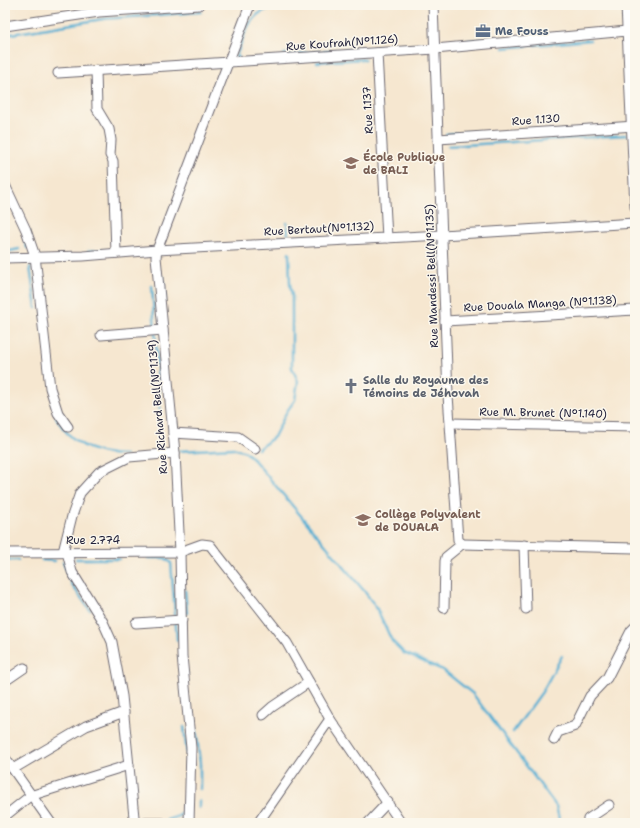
<svg xmlns="http://www.w3.org/2000/svg" width="640" height="828" viewBox="0 0 640 828" font-family="'Shantell Sans',sans-serif">
	<rect width="100%" height="100%" fill="#fbf7ec"/>
	<filter id="ink" filterUnits="userSpaceOnUse"><feTurbulence type="fractalNoise" baseFrequency=".025" numOctaves="2"/><feDisplacementMap in="SourceGraphic" scale="8" xChannelSelector="R" yChannelSelector="G"/><feConvolveMatrix kernelMatrix="1 2 1 2 8 2 1 2 1" color-interpolation-filters="sRGB"/></filter>
	<filter id="wash" filterUnits="userSpaceOnUse"><feTurbulence type="fractalNoise" baseFrequency=".012" numOctaves="4" result="noise"/><feDisplacementMap in="SourceGraphic" scale="16" xChannelSelector="R" yChannelSelector="G"/><feGaussianBlur stdDeviation="0.9" result="paint"/><feColorMatrix in="noise" values="0 0 0 0 0 0 0 0 0 0 0 0 0 0 0 0 0 1.4 0 .05"/><feComposite in="paint" operator="in"/></filter>
	<g filter="url(#wash)">
		<rect width="100%" height="100%" fill="#f6e7d0"/>
		<g fill="none" stroke-linecap="round" stroke-linejoin="round">
			<g stroke="#56afd3" stroke-width="2.5">
				<polyline points="5,35 103,19 201,12"/>
				<polyline points="442,43 500,38"/>
				<polyline points="503,48 590,40"/>
				<polyline points="284,54 425,45"/>
				<path d="M239 57H236C248 25 250 8 288 5"/>
				<polyline points="317,62 365,59"/>
				<polyline points="446,134 477,132"/>
				<polyline points="448,146 626,135"/>
				<polyline points="5,197 11,207"/>
				<polyline points="287,223 288,234"/>
				<polyline points="25,241 27,248"/>
				<polyline points="88,251 102,250"/>
				<polyline points="5,252 19,249"/>
				<polyline points="30,267 36,308"/>
				<polyline points="163,277 165,300"/>
				<polyline points="152,286 160,410"/>
				<path d="M56 417C70 444 96 455 126 455"/>
				<polyline points="258,449 274,437 287,411 295,400 298,381 292,368 292,296 290,284 289,253"/>
				<polyline points="179,451 233,448 246,452 254,460 365,592 377,609 392,641 404,653 443,670 473,694 556,806 560,823"/>
				<polyline points="148,558 165,558 171,563 177,640"/>
				<polyline points="76,559 119,559"/>
				<polyline points="8,560 18,560"/>
				<polyline points="42,560 55,561"/>
				<polyline points="63,562 72,585 90,610"/>
				<polyline points="185,590 187,613"/>
				<polyline points="184,727 187,754"/>
				<polyline points="196,729 200,763 200,789"/>
				<polyline points="513,732 542,692 562,656"/>
				<polyline points="126,791 128,797"/>
				<polyline points="199,808 199,801"/>
				<polyline points="167,820 179,816 186,807"/>
			</g>
		</g>
	</g>
	<g filter="url(#ink)">
		<g fill="none" stroke-linecap="round" stroke-linejoin="round">
			<g stroke="#6c676f" stroke-width="11">
				<g id="minor">
					<polyline points="433,5 448,395 458,540 462,544"/>
					<polyline points="626,5 635,207"/>
					<polyline points="5,26 99,12 199,5"/>
					<polyline points="377,53 387,238"/>
					<polyline points="96,70 97,109 109,129 111,140 110,155 113,161 116,253"/>
					<polyline points="58,73 435,49 627,31"/>
					<polyline points="438,139 635,126"/>
					<polyline points="5,185 26,230 35,256 50,388 58,413 68,427"/>
					<polyline points="5,258 83,256 157,250 442,235 635,223"/>
					<polyline points="445,321 635,310"/>
					<polyline points="101,335 163,330"/>
					<polyline points="451,423 635,427"/>
					<polyline points="173,433 238,437 255,449"/>
					<polyline points="462,544 635,548"/>
					<polyline points="524,545 526,609"/>
					<polyline points="63,552 72,516 80,493 99,472 129,457 175,453"/>
					<polyline points="67,552 72,572 103,622 112,642 122,696 134,817 136,823"/>
					<polyline points="5,553 180,552 202,544 210,545 287,643 330,719 401,823"/>
					<polyline points="444,608 445,561 446,557 462,544"/>
					<polyline points="136,623 182,620"/>
					<polyline points="5,681 24,668"/>
					<polyline points="263,715 272,707 309,682"/>
					<polyline points="554,740 558,732 575,726 590,696 607,678 631,631 635,627"/>
					<polyline points="5,758 51,823"/>
					<polyline points="13,769 86,726 124,712"/>
					<polyline points="5,816 30,796 129,765"/>
					<polyline points="145,823 163,823"/>
					<polyline points="189,823 191,748 182,656 180,552 175,453 156,257 157,250 250,5"/>
					<polyline points="258,823 330,719"/>
					<polyline points="368,823 388,802"/>
					<polyline points="587,823 588,819 609,805"/>
				</g>
			</g>
			<use href="#minor" stroke="#fff" stroke-width="9"/>
		</g>
	</g>
	<defs>
		<g id="office-bare" transform="scale(1.2)"><path d="M-6-3h4V-5.5h4V-3h4V5H-6ZM-1-4.5V-3h2v-1.5ZM-6 0V1H6V0Z" fill="#5c6f8a" stroke="#fbf7ec" stroke-width="2.5" paint-order="stroke"/></g>
		<g id="school-bare" transform="scale(1.2)"><path d="M0-5L7-2L0 1L-7-2ZM-4 1L0 2.5L4 1V4Q0 6-4 4Z" fill="#8d6e63" stroke="#fbf7ec" stroke-width="2.5" paint-order="stroke"/></g>
		<g id="church-bare" transform="scale(1.2)"><path d="M-1.2-6h2.4v3.5h3.3v2.4h-3.3V6h-2.4V-.1h-3.3v-2.4h3.3Z" fill="#6b7280" stroke="#fbf7ec" stroke-width="2.5" paint-order="stroke"/></g>
	</defs>
	<g fill-rule="evenodd">
		<use href="#office-bare" x="483" y="31"/>
		<use href="#school-bare" x="351" y="163"/>
		<use href="#church-bare" x="351" y="386"/>
		<use href="#school-bare" x="363" y="520"/>
	</g>
	<g text-anchor="middle" dominant-baseline="central" stroke-width="3" stroke-linejoin="round" paint-order="stroke">
		<g font-size="11" font-weight="bold" fill="#4e5e75" stroke="#fbf7ec" text-anchor="start">
			<text x="495" y="31">Me Fouss</text>
		</g>
		<g font-size="11" fill="#22223b" stroke="#fbf7ec">
			<text transform="translate(342 43) rotate(-4)">Rue Koufrah(N°1.126)</text>
			<text transform="translate(368 110) rotate(-93)">Rue 1.137</text>
			<text transform="translate(536 120) rotate(-4)">Rue 1.130</text>
			<text transform="translate(319 229) rotate(-3)">Rue Bertaut(N°1.132)</text>
			<text transform="translate(432 276) rotate(-92)">Rue Mandessi Bell(N°1.135)</text>
			<text transform="translate(540 304) rotate(-3)">Rue Douala Manga (N°1.138)</text>
			<text transform="translate(158 407) rotate(-95)">Rue Richard Bell(N°1.139)</text>
			<text transform="translate(543 413) rotate(1)">Rue M. Brunet (N°1.140)</text>
			<text x="93" y="540">Rue 2.774</text>
		</g>
		<g font-size="11" font-weight="bold" fill="#785e54" stroke="#fbf7ec" text-anchor="start">
			<text x="363" y="157">École Publique<tspan x="363" dy="13">de BALI</tspan></text>
			<text x="375" y="514">Collège Polyvalent<tspan x="375" dy="13">de DOUALA</tspan></text>
		</g>
		<g font-size="11" font-weight="bold" fill="#5b616d" stroke="#fbf7ec" text-anchor="start">
			<text x="363" y="380">Salle du Royaume des<tspan x="363" dy="13">Témoins de Jéhovah</tspan></text>
		</g>
	</g>
	<rect width="640" height="828" fill="none" stroke="#fbf7ec" stroke-width="20"/>
</svg>
